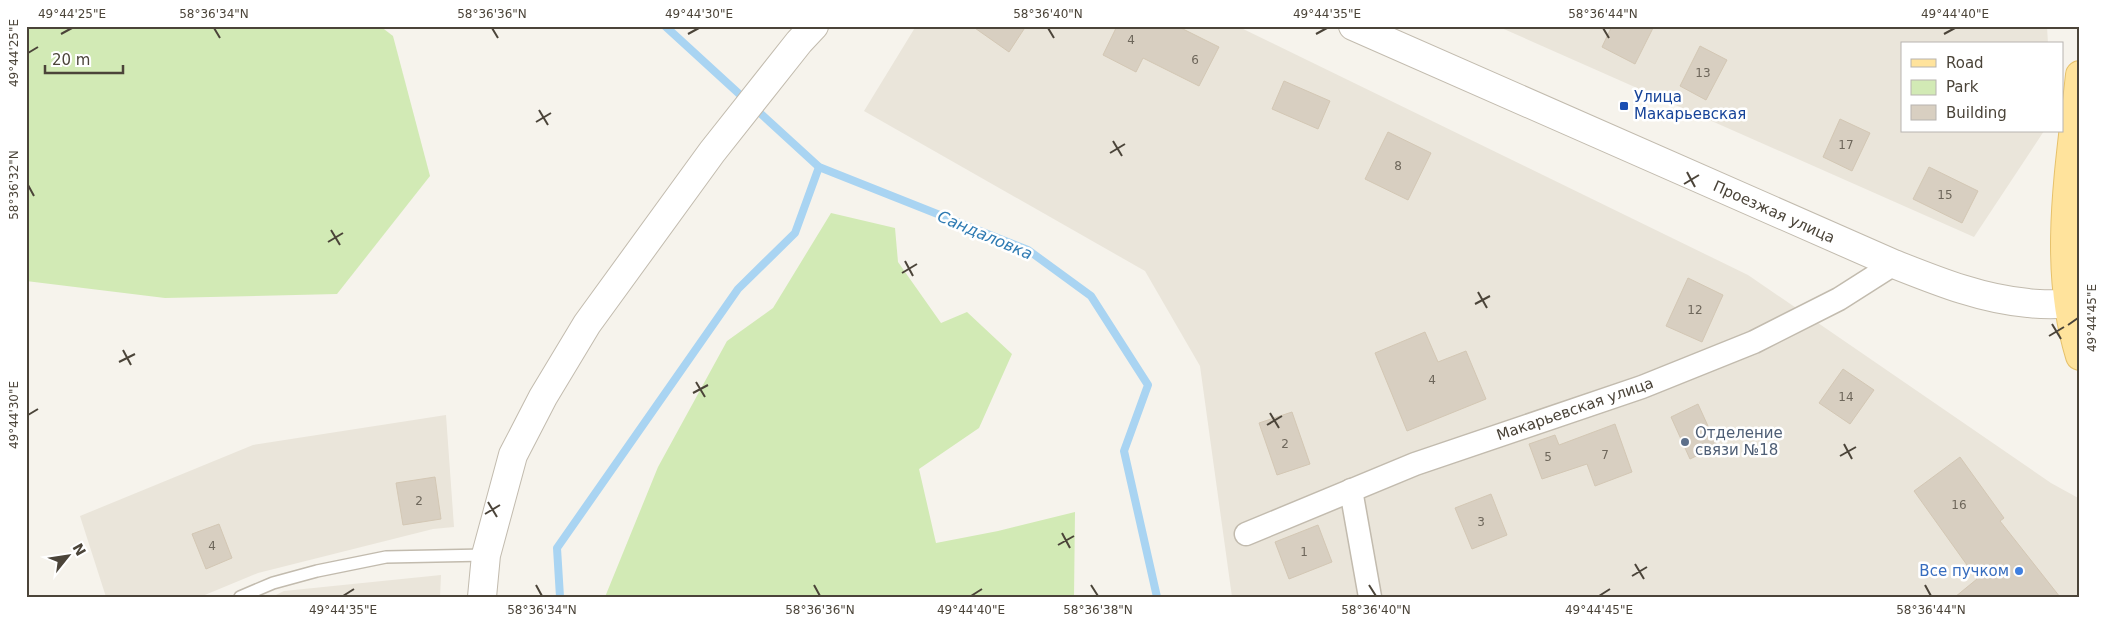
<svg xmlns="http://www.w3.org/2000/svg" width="2106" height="623" viewBox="0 0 2106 623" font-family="'DejaVu Sans',sans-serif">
	<rect width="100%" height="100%" fill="#f6f3ec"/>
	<g fill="#eae5da">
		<polygon points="916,26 1237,26 1748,275 2051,483 2080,499 2080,597 1232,597 1200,366 1145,271 864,111"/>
		<polygon points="1497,26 2047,26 2048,44 1902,44 1902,131 2044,131 1974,237"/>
		<polygon points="446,415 454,527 433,529 258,573 200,597 106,597 80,516 253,445"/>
		<polygon points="441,575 440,597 272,597 284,591"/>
	</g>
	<g fill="#d2eab5">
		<polygon points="26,26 380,26 393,36 430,176 337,294 165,298 26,281"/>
		<polygon points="831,213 895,228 898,262 941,323 967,312 1012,354 979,428 919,469 936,543 998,531 1075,512 1074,597 605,597 658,467 727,341 773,308"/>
	</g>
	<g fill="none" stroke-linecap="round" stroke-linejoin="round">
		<g stroke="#a9d4f2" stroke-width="8">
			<polyline points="665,26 819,167 1028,250 1091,296 1148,385 1124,451 1157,597"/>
			<polyline points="560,597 557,548 738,289 795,233 819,167"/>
		</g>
	</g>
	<g fill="#d8cfc1" stroke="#d3c7b4">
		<polygon points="972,26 1026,26 1009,52"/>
		<polygon points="1117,26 1177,26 1219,47 1199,86 1143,58 1136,72 1103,55"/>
		<polygon points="1612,26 1654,26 1635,64 1602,47"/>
		<polygon points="1700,46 1727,60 1706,100 1680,86"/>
		<polygon points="1284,81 1330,101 1318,129 1272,109"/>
		<polygon points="1840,119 1870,133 1852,171 1823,157"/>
		<polygon points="1388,132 1431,153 1408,200 1365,179"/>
		<polygon points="1929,167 1978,191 1962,223 1913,199"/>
		<polygon points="1688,278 1723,295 1702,342 1666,326"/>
		<polygon points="1425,332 1438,362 1466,351 1486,399 1407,431 1375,353"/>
		<polygon points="1843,369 1874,390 1850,424 1819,403"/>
		<polygon points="1698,404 1717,446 1690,459 1671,417"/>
		<polygon points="1292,412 1310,464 1277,475 1259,423"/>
		<polygon points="1615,424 1632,472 1595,486 1587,464 1542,479 1529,444 1555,435 1559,445"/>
		<polygon points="1960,457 2004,518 2000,521 2060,597 1955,597 1977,579 1914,491"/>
		<polygon points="435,477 441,519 403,525 396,483"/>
		<polygon points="1491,494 1507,535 1472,549 1455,508"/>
		<polygon points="219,524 232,558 206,569 192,534"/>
		<polygon points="1318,525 1332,562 1289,579 1275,542"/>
	</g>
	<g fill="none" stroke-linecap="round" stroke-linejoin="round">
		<g stroke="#c2bbae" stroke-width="14">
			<polyline id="service" points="240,597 273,583 317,571 386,557 486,555"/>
		</g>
		<g stroke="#c2bbae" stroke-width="25">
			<g id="minor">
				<polyline points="1351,490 1370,597"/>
				<polyline points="1246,534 1415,464 1642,387 1754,342 1839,299 1894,264"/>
			</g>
		</g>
		<g stroke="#c2bbae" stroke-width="30">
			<g id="tertiary">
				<path d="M1353 26 1894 264C1937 281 1981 299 2028 303 2041 305 2055 304 2068 304"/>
				<polyline points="482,597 486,555 513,455 543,397 587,324 712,152 799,42 814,26"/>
			</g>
		</g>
		<g stroke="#e6c16a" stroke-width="30">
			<path id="primary" d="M2080 75C2070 168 2052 265 2080 356"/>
		</g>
		<use href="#service" stroke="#fff" stroke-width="11"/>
		<use href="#minor" stroke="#fff" stroke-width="22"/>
		<use href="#tertiary" stroke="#fff" stroke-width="28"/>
		<use href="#primary" stroke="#ffe39c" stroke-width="28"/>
	</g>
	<path fill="none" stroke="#4b4439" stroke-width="2" d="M214 28 220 38M492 28 498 38M1048 28 1054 38M1603 28 1609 38M61 34 72 28M688 34 699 28M1316 34 1327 28M1944 34 1955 28M28 53 38 47M539 110 548 125M536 122 551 113M1113 141 1122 156M1110 153 1125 144M1687 172 1695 187M1684 184 1699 175M28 185 34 196M331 230 340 245M328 242 343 233M905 261 913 276M902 273 917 264M1478 292 1487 308M1475 304 1490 296M2052 324 2061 339M2068 325 2078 318M2049 336 2064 327M123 350 131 365M119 362 135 354M696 382 705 397M693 393 708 385M1270 413 1279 428M28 415 38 409M1267 425 1282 416M1844 444 1852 459M1840 456 1856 447M488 502 497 517M485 514 500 505M1062 533 1070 548M1058 545 1074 536M1635 564 1644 579M1632 576 1647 567M536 585 542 596M814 585 820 596M1091 585 1098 596M1369 585 1376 596M1925 585 1931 596M343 596 354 589M971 596 982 589M1599 596 1610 589"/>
	<rect fill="#1a4fb4" stroke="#fff" stroke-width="2" x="1619" y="101" width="10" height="10" rx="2.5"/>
	<circle fill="#5c6f8a" stroke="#fff" stroke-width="2" cx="1685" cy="442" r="5"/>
	<circle fill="#3f7fe0" stroke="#fff" stroke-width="2" cx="2019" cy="571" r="5"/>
	<g text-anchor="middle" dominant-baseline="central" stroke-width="5" stroke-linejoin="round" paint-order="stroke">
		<g font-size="12" fill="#6e675b">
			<text x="1131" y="40">4</text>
			<text x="1195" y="60">6</text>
			<text x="1703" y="73">13</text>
			<text x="1846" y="145">17</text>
			<text x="1398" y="166">8</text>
			<text x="1945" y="195">15</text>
			<text x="1695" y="310">12</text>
			<text x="1432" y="380">4</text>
			<text x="1846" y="397">14</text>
			<text x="1285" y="444">2</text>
			<text x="1605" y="455">7</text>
			<text x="1548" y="457">5</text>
			<text x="419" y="501">2</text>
			<text x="1959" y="505">16</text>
			<text x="1481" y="522">3</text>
			<text x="212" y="546">4</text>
			<text x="1304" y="552">1</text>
		</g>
		<g font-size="15" fill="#164399" stroke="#fff" text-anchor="start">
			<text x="1634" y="97">Улица<tspan x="1634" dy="17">Макарьевская</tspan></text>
		</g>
		<g font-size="15" fill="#4b4439" stroke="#fff">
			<text transform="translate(1774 212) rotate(24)">Проезжая улица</text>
			<text transform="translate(1575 409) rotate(-19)">Макарьевская улица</text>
		</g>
		<g font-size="15" fill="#4e5e75" stroke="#fff" text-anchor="start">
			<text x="1695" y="433">Отделение<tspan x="1695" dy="17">связи №18</tspan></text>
		</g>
		<g font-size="15" fill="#366cbe" stroke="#fff" text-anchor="end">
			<text x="2009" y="571">Все пучком</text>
		</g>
		<g font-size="16" font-style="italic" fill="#2e7ab2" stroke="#fff">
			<text transform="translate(985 235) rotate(23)">Сандаловка</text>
		</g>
	</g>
	<rect width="2106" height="623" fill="none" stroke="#ffffff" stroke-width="55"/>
	<rect x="1901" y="42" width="162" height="90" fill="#ffffff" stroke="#b7b4b0"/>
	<rect x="1911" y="59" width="25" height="8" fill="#ffe39c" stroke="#b7b4b0"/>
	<text x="1946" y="68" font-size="15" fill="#4b4439">Road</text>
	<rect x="1911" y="80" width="25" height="15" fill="#d2eab5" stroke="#b7b4b0"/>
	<text x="1946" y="92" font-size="15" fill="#4b4439">Park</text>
	<rect x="1911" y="105" width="25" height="15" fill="#d8cfc1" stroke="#b7b4b0"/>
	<text x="1946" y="118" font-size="15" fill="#4b4439">Building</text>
	<g transform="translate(68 556) rotate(60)" stroke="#ffffff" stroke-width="4" paint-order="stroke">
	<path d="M0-4L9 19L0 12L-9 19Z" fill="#4b4439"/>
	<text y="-8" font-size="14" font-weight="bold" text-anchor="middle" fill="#4b4439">N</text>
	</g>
	<path d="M45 65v8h78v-8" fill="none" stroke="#4b4439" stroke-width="2.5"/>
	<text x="52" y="65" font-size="15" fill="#4b4439" stroke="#ffffff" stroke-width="4" paint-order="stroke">20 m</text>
	<rect x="28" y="28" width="2050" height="568" fill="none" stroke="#4b4439" stroke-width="2"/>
	<g font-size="12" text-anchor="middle" fill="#4b4439">
		<text x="72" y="18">49°44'25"E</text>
		<text x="214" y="18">58°36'34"N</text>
		<text x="492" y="18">58°36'36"N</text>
		<text x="699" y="18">49°44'30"E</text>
		<text x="1048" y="18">58°36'40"N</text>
		<text x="1327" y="18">49°44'35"E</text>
		<text x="1603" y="18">58°36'44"N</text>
		<text x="1955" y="18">49°44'40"E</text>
		<text transform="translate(14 53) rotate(-90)" y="4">49°44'25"E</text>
		<text transform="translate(14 185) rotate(-90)" y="4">58°36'32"N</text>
		<text transform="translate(2092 318) rotate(-90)" y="4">49°44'45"E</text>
		<text transform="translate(14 415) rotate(-90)" y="4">49°44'30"E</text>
		<text x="343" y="614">49°44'35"E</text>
		<text x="542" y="614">58°36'34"N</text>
		<text x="820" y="614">58°36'36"N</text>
		<text x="971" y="614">49°44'40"E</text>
		<text x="1098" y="614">58°36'38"N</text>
		<text x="1376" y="614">58°36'40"N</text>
		<text x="1599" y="614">49°44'45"E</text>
		<text x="1931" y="614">58°36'44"N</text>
	</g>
</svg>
